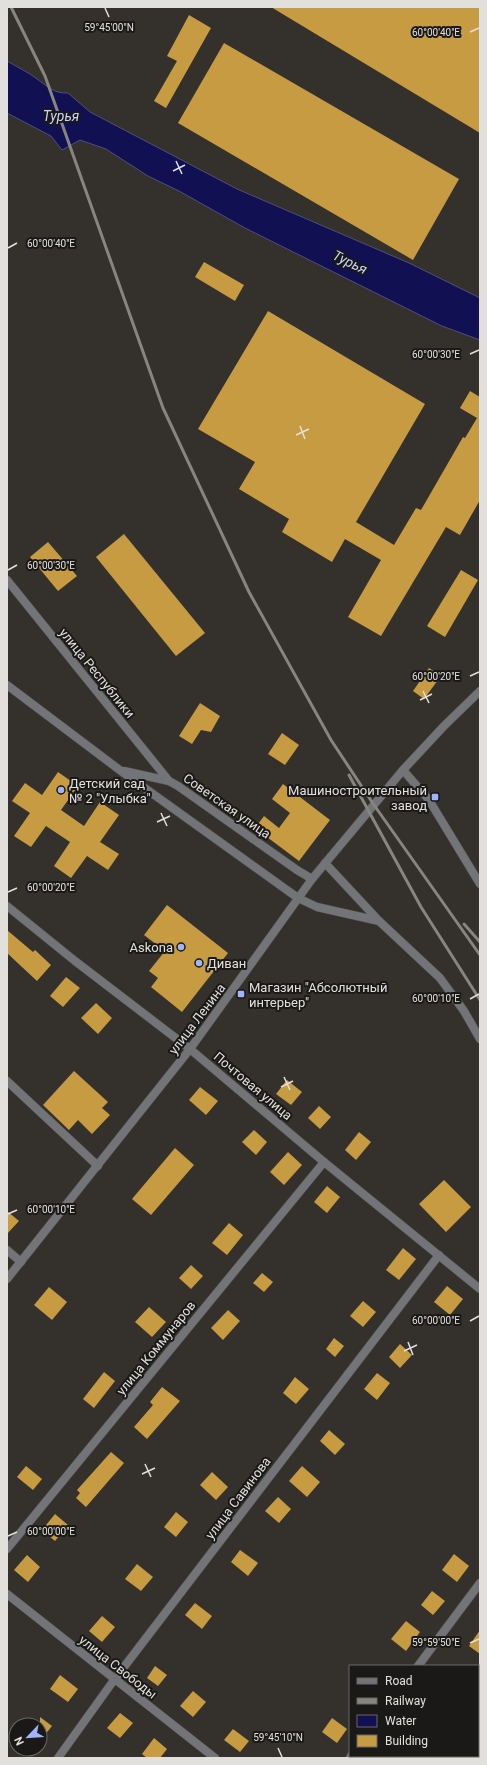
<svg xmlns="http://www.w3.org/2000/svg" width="487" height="1765" viewBox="0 0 487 1765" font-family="Roboto,sans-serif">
	<rect width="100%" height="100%" fill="#34312c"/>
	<path fill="#101053" stroke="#4f4e7c" d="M7 61C17 67 28 72 37 79 47 86 54 94 68 93L90 112 237 189 409 263 480 298V340L442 326 245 228 179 191 148 176 106 149 80 140 62 150 51 136 7 113Z"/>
	<g fill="#c69b42">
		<polygon points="271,7 480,7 480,133"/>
		<polygon points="189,15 211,28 166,108 154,101 177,61 167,56"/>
		<polygon points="224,43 459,179 413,260 178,123"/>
		<polygon points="204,262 244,285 235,301 195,277"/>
		<polygon points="268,311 425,404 356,522 394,545 416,508 421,510 463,437 465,438 477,418 460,408 470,391 480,397 480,500 460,535 446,527 381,636 348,617 381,560 345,539 332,562 282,532 289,519 239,489 255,462 198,429"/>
		<polygon points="124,534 205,633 176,656 96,557"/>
		<polygon points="48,542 77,576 58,591 30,557"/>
		<polygon points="461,570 478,580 445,637 427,626"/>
		<polygon points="429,668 441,676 424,699 413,691"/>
		<polygon points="200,703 220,716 211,732 201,730 192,744 179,736"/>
		<polygon points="282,733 299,745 285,765 268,754"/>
		<polygon points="58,772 78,786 61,810 84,826 100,802 119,815 100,842 119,854 108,870 87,856 71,878 54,866 70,842 46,826 31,847 14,836 30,813 12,801 25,783 42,795"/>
		<polygon points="283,784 330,820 299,861 255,828 264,816 279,828 290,813 272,799"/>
		<polygon points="167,905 228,953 182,1012 151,987 158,978 149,971 165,951 144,935"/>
		<polygon points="7,930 33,952 35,950 51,965 37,981 7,953"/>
		<polygon points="66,977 80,988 63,1007 50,996"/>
		<polygon points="96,1003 112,1018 98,1034 81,1018"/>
		<polygon points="74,1071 108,1102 102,1108 110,1115 92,1134 78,1120 69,1130 43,1105"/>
		<polygon points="287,1080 302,1092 291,1105 276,1094"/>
		<polygon points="200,1087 218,1101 206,1115 189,1100"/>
		<polygon points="319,1106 331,1117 320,1129 308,1118"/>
		<polygon points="254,1130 267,1142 256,1155 242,1142"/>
		<polygon points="359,1132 371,1142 356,1160 345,1150"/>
		<polygon points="175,1148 194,1165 151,1215 132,1199"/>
		<polygon points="288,1152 302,1165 284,1185 270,1172"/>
		<polygon points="444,1180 471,1207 446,1232 419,1204"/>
		<polygon points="327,1186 340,1197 327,1213 314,1202"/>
		<polygon points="7,1211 19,1221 7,1234"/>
		<polygon points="229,1223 243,1235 227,1255 212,1243"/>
		<polygon points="403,1248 416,1259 399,1280 386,1270"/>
		<polygon points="191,1265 203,1276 191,1289 179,1278"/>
		<polygon points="262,1273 273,1282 264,1292 253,1283"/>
		<polygon points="447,1286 463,1299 450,1315 434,1302"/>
		<polygon points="49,1287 67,1302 52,1320 34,1305"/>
		<polygon points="363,1301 376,1312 363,1327 350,1316"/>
		<polygon points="149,1307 166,1322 152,1337 135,1322"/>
		<polygon points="228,1310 240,1321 223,1340 211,1328"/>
		<polygon points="334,1338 344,1346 335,1357 326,1349"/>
		<polygon points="400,1344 412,1355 400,1368 389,1357"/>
		<polygon points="104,1372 115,1381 94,1408 83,1399"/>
		<polygon points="377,1373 390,1383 377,1400 364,1389"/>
		<polygon points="295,1377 309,1389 296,1404 283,1393"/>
		<polygon points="162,1387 180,1401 147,1439 134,1427 153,1405 150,1402"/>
		<polygon points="329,1430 345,1444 335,1455 320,1441"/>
		<polygon points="111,1452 124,1463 86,1507 76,1498 80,1493 77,1490"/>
		<polygon points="26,1466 42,1479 33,1490 17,1477"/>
		<polygon points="302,1466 320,1482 307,1497 289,1481"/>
		<polygon points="212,1472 228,1487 216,1500 200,1485"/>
		<polygon points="278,1497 291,1509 279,1523 265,1511"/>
		<polygon points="176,1512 188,1522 176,1537 164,1527"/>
		<polygon points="55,1514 68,1525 55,1541 42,1530"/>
		<polygon points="240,1550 258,1563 248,1576 231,1562"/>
		<polygon points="454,1554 469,1566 457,1582 442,1570"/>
		<polygon points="27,1555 40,1567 28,1582 14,1570"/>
		<polygon points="137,1564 153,1577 141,1591 125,1579"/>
		<polygon points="432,1591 445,1601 433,1615 421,1605"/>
		<polygon points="195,1603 212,1616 202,1629 185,1615"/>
		<polygon points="102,1616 115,1627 102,1642 89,1631"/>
		<polygon points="406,1621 420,1632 406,1651 391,1639"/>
		<polygon points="480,1630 480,1654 469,1646"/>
		<polygon points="155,1666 167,1675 158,1686 147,1678"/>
		<polygon points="60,1675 78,1689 68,1702 50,1689"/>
		<polygon points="193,1691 206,1702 193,1717 180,1706"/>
		<polygon points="120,1713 133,1723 120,1738 107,1728"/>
		<polygon points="40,1717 52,1726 40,1741"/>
		<polygon points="332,1718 347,1729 337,1743 322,1732"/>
		<polygon points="233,1729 249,1741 240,1752 224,1740"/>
		<polygon points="154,1738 167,1749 160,1758 147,1758 142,1754"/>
	</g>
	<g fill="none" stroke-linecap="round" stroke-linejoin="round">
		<g stroke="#504d48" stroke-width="9">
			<g id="minor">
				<polyline points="7,580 169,781"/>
				<polyline points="325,863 379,921 440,978 464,1011 480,1039"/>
				<polyline points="298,898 317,907 379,921"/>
				<polyline points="7,906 75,961 190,1049 324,1162 480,1289"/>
				<polyline points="7,1081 98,1166"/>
				<polyline points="7,1250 21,1262"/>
				<polyline points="7,1549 324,1162"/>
				<polyline points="7,1594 215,1758"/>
				<polyline points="418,1666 480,1583"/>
				<polyline points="58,1758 114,1680 439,1255"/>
				<polyline points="350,1758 351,1756"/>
			</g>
		</g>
		<g stroke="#504d48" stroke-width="9">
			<g id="tertiary">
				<polyline points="7,685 121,771 298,898"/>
				<polyline points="403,770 429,800 480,884"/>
				<polyline points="124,771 169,781 178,786 297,870 312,879"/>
				<polyline points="7,1279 190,1049 312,879 403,770 444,726 480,691"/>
			</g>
		</g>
		<use href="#minor" stroke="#737477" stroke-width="8"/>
		<use href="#tertiary" stroke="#737477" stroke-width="8"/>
		<g stroke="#878581" stroke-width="3">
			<polyline points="11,7 45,76 163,408 249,592 331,740 374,805 480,955"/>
			<polyline points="349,775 421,907 480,1000"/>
			<polyline points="464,924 480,942"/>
		</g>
	</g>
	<path fill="none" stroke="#e2e0dd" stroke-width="1.5" d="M105 8 109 17M470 32 479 28M176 161 182 174M173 171 185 165M8 248 17 243M470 354 479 350M300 426 305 439M296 435 309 429M8 570 17 565M470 676 479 672M423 691 429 703M420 700 432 694M161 813 167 826M157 822 170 816M8 892 17 888M470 999 479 994M284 1077 290 1090M281 1087 293 1081M8 1214 17 1210M470 1321 479 1316M408 1342 413 1355M404 1351 417 1345M145 1464 151 1477M142 1474 155 1468M8 1536 17 1532M470 1643 479 1639M278 1748 282 1757"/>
	<g fill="#a0b3fd" stroke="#1a1917" stroke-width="1.5">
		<circle cx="61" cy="790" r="4"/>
		<rect x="431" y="793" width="8" height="8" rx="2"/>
		<circle cx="181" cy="947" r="4"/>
		<circle cx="199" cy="963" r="4"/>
		<rect x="237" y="990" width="8" height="8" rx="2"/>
	</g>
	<g text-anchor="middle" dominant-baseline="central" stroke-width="4" stroke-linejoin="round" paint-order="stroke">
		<g font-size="13" fill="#e2e0dd" stroke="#1a1917">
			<text transform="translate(97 673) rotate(51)">улица Республики</text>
			<text transform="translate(227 806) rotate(35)">Советская улица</text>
			<text transform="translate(197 1019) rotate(-53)">улица Ленина</text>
			<text transform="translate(253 1086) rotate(40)">Почтовая улица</text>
			<text transform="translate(156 1348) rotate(-51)">улица Коммунаров</text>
			<text transform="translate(238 1498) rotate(-53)">улица Савинова</text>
			<text transform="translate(118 1667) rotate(38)">улица Свободы</text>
		</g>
		<g font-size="13" fill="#e2e0dd" stroke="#1a1917" text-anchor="start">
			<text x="69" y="783">Детский сад<tspan x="69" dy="15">№ 2 "Улыбка"</tspan></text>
			<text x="427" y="790" text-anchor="end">Машиностроительный<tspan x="427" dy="15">завод</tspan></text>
			<text x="173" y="947" text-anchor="end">Askona</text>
			<text x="207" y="963">Диван</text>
			<text x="249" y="987">Магазин "Абсолютный<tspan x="249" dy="15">интерьер"</tspan></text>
		</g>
		<g font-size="14" font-style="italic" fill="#c8d4fd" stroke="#1a1917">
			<text x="61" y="116">Турья</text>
			<text transform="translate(350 262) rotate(26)">Турья</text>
		</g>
	</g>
	<g font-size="10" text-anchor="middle" fill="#e2e0dd" stroke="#1a1917" stroke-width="4" stroke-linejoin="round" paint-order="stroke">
		<text x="109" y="31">59°45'00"N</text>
		<text x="436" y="36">60°00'40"E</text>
		<text x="51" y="247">60°00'40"E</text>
		<text x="436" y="358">60°00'30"E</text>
		<text x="51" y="569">60°00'30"E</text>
		<text x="436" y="680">60°00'20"E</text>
		<text x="51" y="891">60°00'20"E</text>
		<text x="436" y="1002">60°00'10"E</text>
		<text x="51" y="1213">60°00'10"E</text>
		<text x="436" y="1324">60°00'00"E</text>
		<text x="51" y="1535">60°00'00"E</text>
		<text x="436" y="1646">59°59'50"E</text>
		<text x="278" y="1741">59°45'10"N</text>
	</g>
	<rect width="487" height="1765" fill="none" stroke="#e2e0dd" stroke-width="16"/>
	<rect x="349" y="1665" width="130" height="92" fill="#1a1917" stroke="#6a6966"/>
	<rect x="357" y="1678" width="20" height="6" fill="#737477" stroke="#6a6966"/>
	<text x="385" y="1685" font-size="12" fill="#e2e0dd">Road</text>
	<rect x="357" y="1698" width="20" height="6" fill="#878581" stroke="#6a6966"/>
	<text x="385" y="1705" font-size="12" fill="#e2e0dd">Railway</text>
	<rect x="357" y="1715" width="20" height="12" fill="#101053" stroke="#6a6966"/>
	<text x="385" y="1725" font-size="12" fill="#e2e0dd">Water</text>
	<rect x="357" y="1735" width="20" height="12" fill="#c69b42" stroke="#6a6966"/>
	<text x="385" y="1745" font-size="12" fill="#e2e0dd">Building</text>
	<g transform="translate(28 1737) rotate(245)"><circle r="19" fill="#1a1917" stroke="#6a6966"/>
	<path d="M0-3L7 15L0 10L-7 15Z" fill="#a0b3fd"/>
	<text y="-6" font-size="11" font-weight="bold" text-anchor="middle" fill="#e2e0dd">N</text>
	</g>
</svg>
